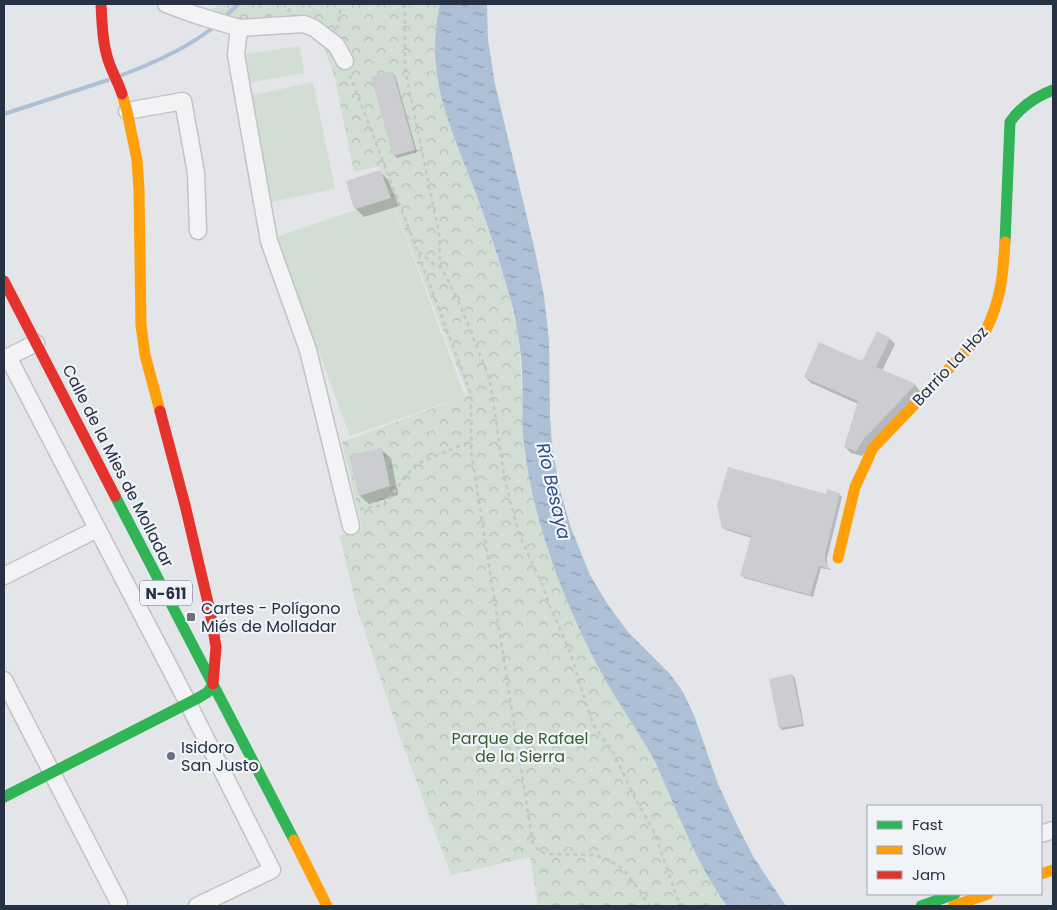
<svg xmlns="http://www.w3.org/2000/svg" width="1057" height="910" viewBox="0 0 1057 910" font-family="Poppins,sans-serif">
	<defs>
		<pattern id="park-crowns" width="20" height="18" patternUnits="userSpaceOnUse" patternTransform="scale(1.25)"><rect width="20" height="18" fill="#d2ddd3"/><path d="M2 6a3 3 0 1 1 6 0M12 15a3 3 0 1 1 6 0" fill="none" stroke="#b4beb6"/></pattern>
		<pattern id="water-ripples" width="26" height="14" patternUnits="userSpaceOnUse" patternTransform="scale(1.25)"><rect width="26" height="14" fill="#aec0d6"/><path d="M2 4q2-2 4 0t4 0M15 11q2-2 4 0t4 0" fill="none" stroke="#8e9daf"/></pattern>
	</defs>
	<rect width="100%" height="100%" fill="#e3e5e9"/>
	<g fill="#d2ddd3">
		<polygon points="300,46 304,73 249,83 246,54"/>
		<polygon points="313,82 335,189 271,202 249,96"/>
		<polygon points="391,198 465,396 350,436 276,237"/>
	</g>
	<path fill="url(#park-crowns)" d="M218 4H441C440 11 437 19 436 26 428 85 456 138 475 192 492 240 509 288 519 338L525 453 532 491 541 527 558 577 568 602 592 653 609 685 649 752 661 775 678 815 717 892 727 906H538L530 857 451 875 399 734 357 608 340 536 362 527 342 442 468 395 379 166 354 172 334 75 313 19 237 20 232 17 212 10Z"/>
	<path fill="url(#water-ripples)" d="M440 4H487L488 40 495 84 535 251 544 296 549 340 550 416 552 444 559 487 571 528 590 575 608 605 628 632 670 674 683 692 694 715 718 784 737 825 753 856 786 906H727C707 879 693 848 679 817 671 799 664 781 656 764 641 735 622 709 606 681 573 622 547 558 532 492 528 473 525 454 523 435 522 414 523 393 522 372 521 348 517 324 511 301 500 262 487 223 473 186 449 122 424 74 440 4Z"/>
	<g fill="#0003">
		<polygon points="392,73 395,75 417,152 397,158 394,155"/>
		<polygon points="379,171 388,180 399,206 364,217 355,208"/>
		<polygon points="878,333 890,339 895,344 882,371 915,385 920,391 862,456 851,453 845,447 858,404 811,383 805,377 863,362"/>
		<polygon points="382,450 391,458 398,495 369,504 360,496"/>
		<polygon points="839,494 842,497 827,558 827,565 831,570 821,568 813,597 744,578 742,575 752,538 726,530 723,528 827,496"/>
		<polygon points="792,675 795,678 804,726 782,730 780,728"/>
	</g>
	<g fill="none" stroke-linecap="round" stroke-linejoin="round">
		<g stroke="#aec0d6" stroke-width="4">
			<polyline points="224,18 238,4"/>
			<path d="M122 75C154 63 188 48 215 26"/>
			<polyline points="4,114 108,80"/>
		</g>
	</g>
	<g fill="#cbcdd1">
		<polygon points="393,71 415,150 393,156 371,77"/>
		<polygon points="380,170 391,198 354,209 346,181"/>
		<polygon points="877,331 890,338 876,367 916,384 864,439 856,451 844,447 858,401 804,377 819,342 862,361"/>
		<polygon points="382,448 390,486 359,496 349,455"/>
		<polygon points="728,467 826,494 827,489 840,493 825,555 825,561 829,567 829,569 819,566 810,595 740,576 751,536 722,528 717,506"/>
		<polygon points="792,674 803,724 779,728 769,679"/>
	</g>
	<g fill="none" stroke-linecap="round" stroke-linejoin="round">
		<g stroke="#c1c3c7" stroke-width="19">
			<g id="street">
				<polyline points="166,4 196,15 239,28 304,24 314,28 336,45 345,61"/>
				<polyline points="239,28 236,55 269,241 308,350 351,526"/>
				<polyline points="127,111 183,101 196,173 198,231"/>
				<polyline points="8,357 188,703 272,870 197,906"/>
				<polyline points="4,359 36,343"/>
				<polyline points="4,576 97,529"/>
				<polyline points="4,680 119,903"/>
				<polyline points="1041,834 1053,830"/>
			</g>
		</g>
		<g stroke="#c4c6cc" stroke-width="2.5" stroke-dasharray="4 4" stroke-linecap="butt">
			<polyline points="405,4 405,70 439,233 440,257 441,267 458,300 488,375 491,387 503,469 511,505 521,539 544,588 548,602 570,652 589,713 595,727 614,754 634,796 654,832 680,906"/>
			<polyline points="288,12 292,4"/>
			<polyline points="336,28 338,27 341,4"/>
			<polyline points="350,75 404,216 471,394 471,451 533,844 538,850 546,854 594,855 609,860 622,868 638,888 649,906"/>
			<polyline points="419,252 435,265 441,267"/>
			<polyline points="360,509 384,505 415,465 471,441"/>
		</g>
		<use href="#street" stroke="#f3f3f5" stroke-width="16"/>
		<g stroke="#30b455" stroke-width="11">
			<path d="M1005 242 1010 122C1021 106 1035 97 1053 90"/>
			<polyline points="115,496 294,840"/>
			<polyline points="4,797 198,698 208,692 213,684"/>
			<polyline points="921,906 955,894"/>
		</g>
		<g stroke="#ff9f0a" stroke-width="11">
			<polyline points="122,94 127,111 137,160 139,190 141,325 145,355 160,411"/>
			<path d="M838 558 855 487 873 448 986 330C1001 300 1003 275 1005 242"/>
			<polyline points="294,840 327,906"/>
			<polyline points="1041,874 1053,870"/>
			<polyline points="953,906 988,894"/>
		</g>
		<g stroke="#e5322d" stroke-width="11">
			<path d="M101 4C102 21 102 40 107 56 110 69 118 81 122 94"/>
			<polyline points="4,281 115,496"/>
			<polyline points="160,411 185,505 210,611 216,647 213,684"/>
		</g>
	</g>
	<g fill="#69707e" stroke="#f0f3f8" stroke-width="2">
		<rect x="186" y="612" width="10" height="10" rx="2.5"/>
		<circle cx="171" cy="756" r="5"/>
	</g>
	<g text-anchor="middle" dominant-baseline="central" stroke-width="4.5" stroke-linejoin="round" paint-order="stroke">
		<rect fill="#f0f3f8" stroke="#636b7a" stroke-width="1" x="140" y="580.5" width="52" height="25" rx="4"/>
		<g font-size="15" font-weight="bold" fill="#273144">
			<text x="166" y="593">N-611</text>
		</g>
		<g font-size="16" fill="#273144" stroke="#f0f3f8">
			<text transform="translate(950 366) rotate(-47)">Barrio La Hoz</text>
			<text transform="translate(118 466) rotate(63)">Calle de la Mies de Molladar</text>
		</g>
		<g font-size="16" fill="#273144" stroke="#f0f3f8" text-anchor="start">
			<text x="201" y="608">Cartes - Polígono<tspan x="201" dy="18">Miés de Molladar</tspan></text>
			<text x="181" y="747">Isidoro<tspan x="181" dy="18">San Justo</tspan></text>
		</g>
		<g font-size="16" fill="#3a6133" stroke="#f0f3f8">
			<text x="520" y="738">Parque de Rafael<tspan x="520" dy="18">de la Sierra</tspan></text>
		</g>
		<g font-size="18" font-style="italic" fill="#2d4d7c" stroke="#f0f3f8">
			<text transform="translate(554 491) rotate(77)">Río Besaya</text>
		</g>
	</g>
	<rect width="1057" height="910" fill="none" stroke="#273144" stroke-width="10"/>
	<rect x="867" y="805" width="175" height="90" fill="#f0f3f8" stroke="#a0a5b0"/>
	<rect x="877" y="821" width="25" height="8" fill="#30b455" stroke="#a0a5b0"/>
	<text x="912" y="830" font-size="15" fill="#273144">Fast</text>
	<rect x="877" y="846" width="25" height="8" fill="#ff9f0a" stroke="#a0a5b0"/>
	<text x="912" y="855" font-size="15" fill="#273144">Slow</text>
	<rect x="877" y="871" width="25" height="8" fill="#e5322d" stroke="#a0a5b0"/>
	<text x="912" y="880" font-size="15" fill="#273144">Jam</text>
</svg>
